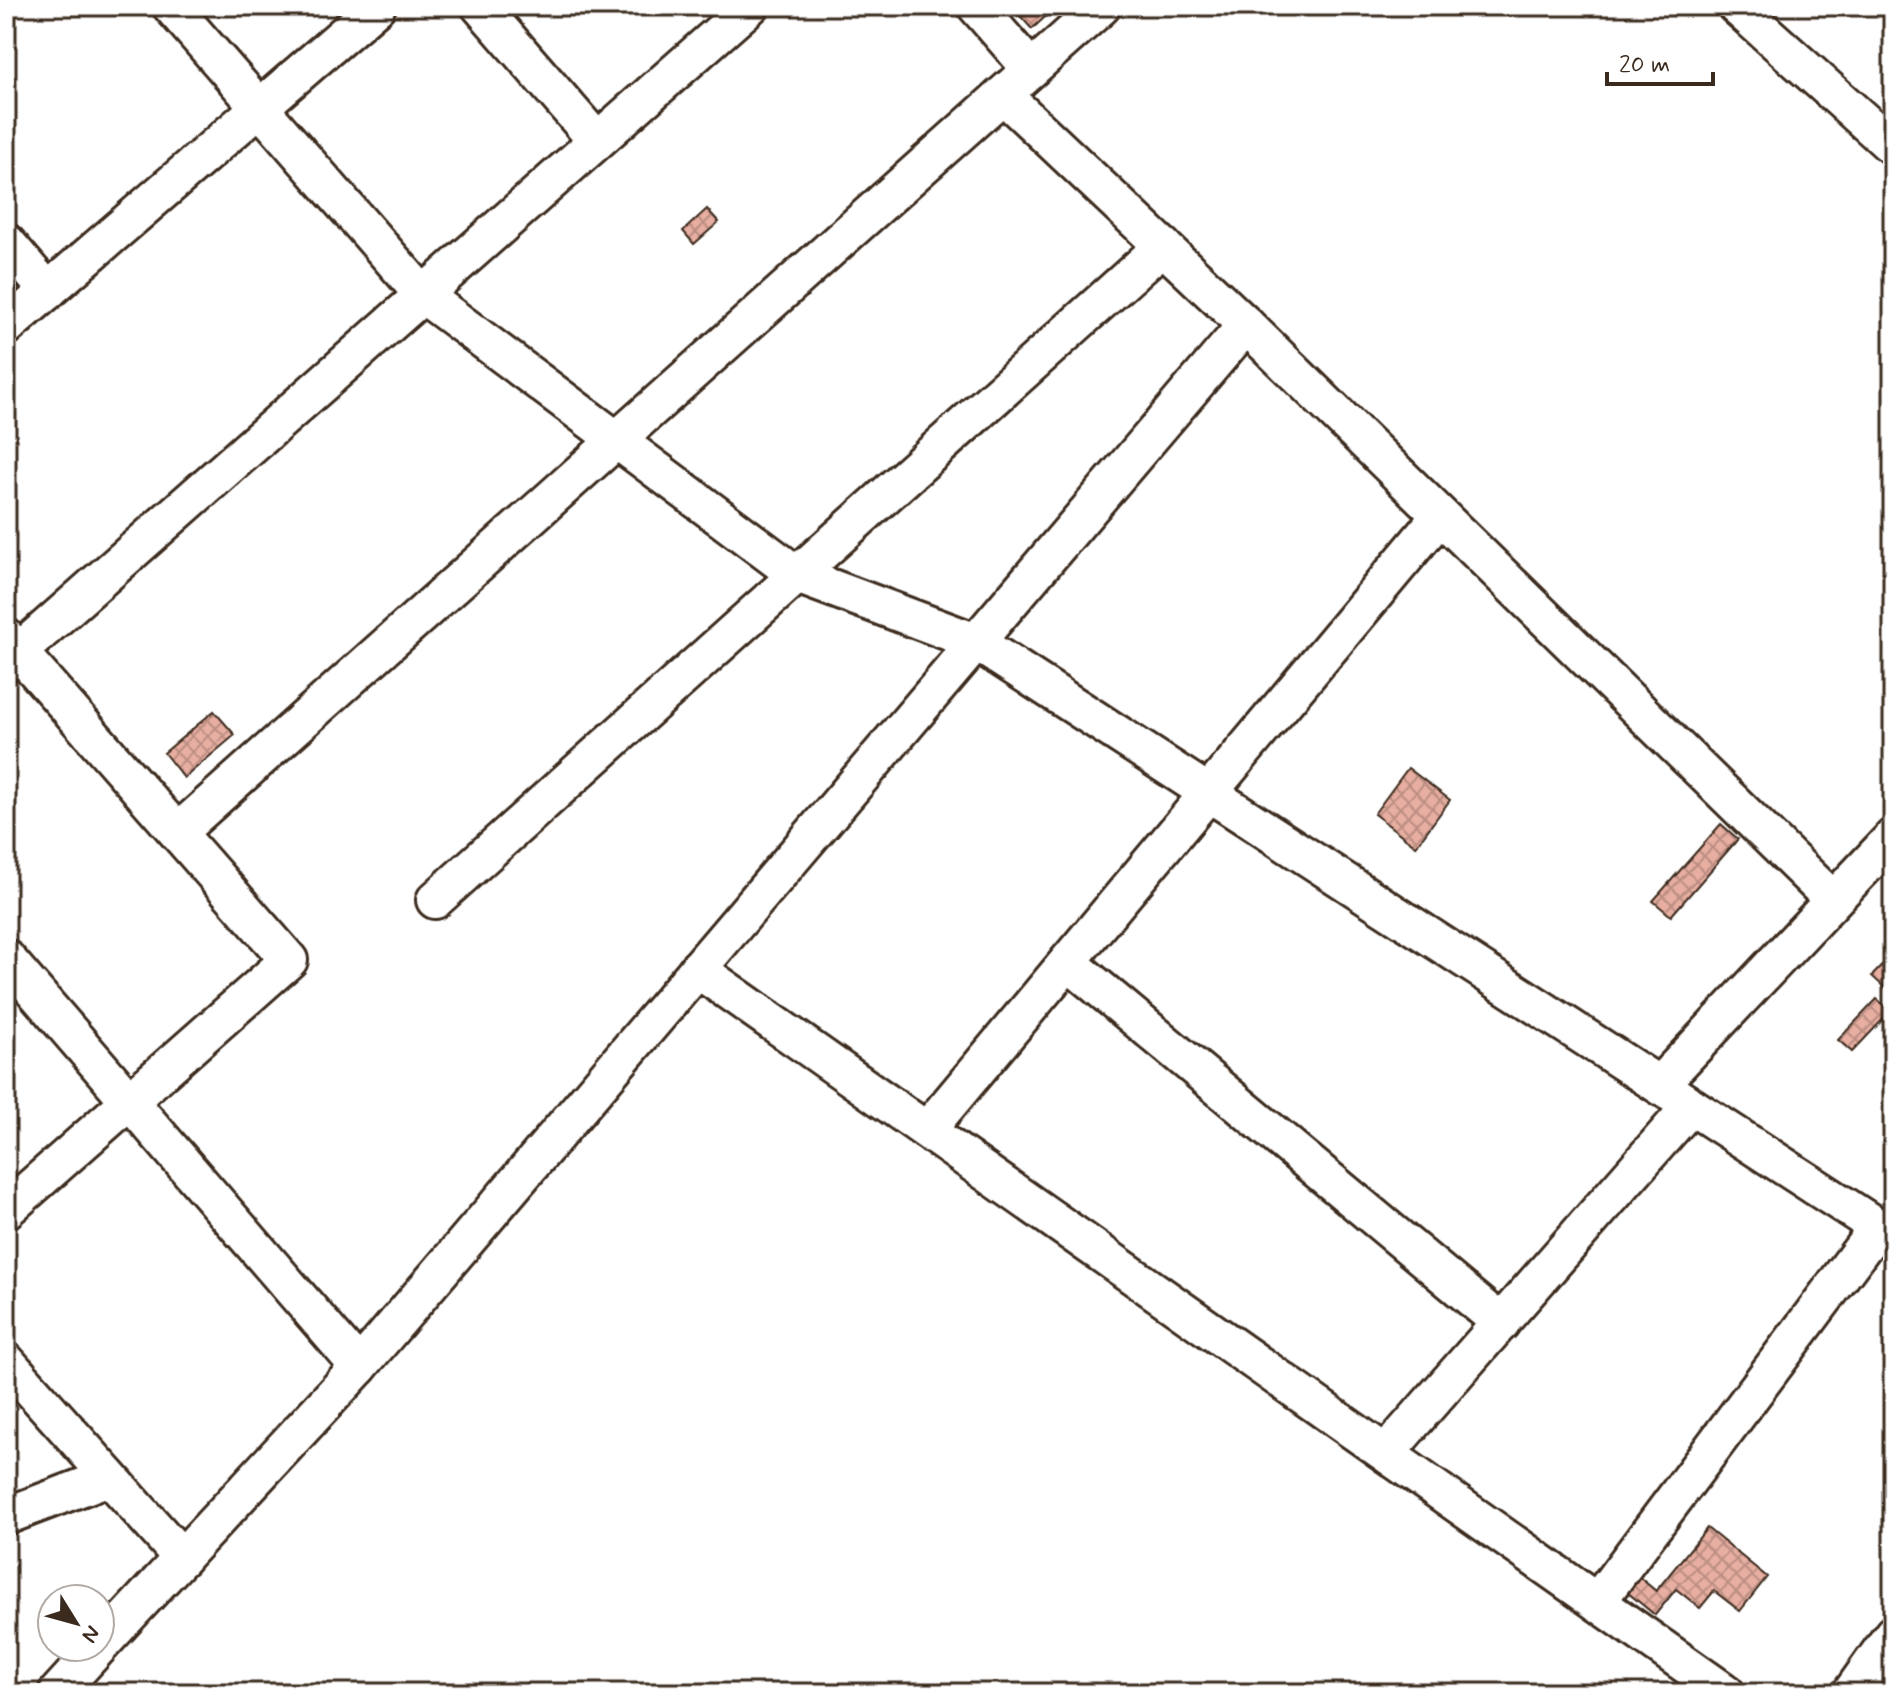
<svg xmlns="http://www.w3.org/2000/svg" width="1899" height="1699" viewBox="0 0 1899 1699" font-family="Mynerve,sans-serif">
	<defs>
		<pattern id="building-cross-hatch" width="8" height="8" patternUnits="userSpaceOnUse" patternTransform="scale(2)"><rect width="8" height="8" fill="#e7aea1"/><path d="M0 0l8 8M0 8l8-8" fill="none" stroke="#bc8e83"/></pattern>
	</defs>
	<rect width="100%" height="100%" fill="#fff"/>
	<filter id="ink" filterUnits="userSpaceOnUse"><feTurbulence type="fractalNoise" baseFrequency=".0125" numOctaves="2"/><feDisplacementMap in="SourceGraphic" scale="16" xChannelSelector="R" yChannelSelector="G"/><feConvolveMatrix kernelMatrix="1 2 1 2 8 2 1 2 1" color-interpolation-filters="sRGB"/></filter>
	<g filter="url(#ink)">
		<g fill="url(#building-cross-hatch)" stroke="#3b2a1e" stroke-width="2">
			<polygon points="1011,6 1057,6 1032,29"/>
			<polygon points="707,209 719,222 694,244 683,231"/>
			<polygon points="214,711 235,735 184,778 164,753"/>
			<polygon points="1408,768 1450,800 1416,846 1374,814"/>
			<polygon points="1721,824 1738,839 1671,916 1653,901"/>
			<polygon points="1893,954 1893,980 1885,988 1872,976"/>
			<polygon points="1877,999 1891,1011 1852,1052 1838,1040"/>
			<polygon points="1707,1528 1767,1577 1740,1611 1714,1591 1700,1608 1676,1589 1655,1615 1627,1592 1639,1577 1656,1591"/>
		</g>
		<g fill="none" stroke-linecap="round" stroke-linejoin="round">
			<g stroke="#3b2a1e" stroke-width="42">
				<g id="street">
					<polyline points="171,6 423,295 797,575 976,642 1893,1237"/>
					<polyline points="480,6 597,141"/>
					<polyline points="976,6 1031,69"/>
					<polyline points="1736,6 1893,147"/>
					<polyline points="1003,95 1246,325 1833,900"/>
					<polyline points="6,242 48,291"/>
					<polyline points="6,327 377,6"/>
					<polyline points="6,637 289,960 6,1210"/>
					<polyline points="6,663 750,6"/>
					<polyline points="178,832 1102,6"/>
					<polyline points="435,900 1163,246"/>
					<polyline points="6,958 359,1367"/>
					<polyline points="1068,962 1501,1323"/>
					<polyline points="697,969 1726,1693"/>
					<polyline points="1659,1085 1893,837"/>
					<polyline points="927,1130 1440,516"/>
					<polyline points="6,1361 182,1558"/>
					<polyline points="1386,1453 1691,1106"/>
					<polyline points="6,1516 109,1477"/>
					<polyline points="1597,1602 1878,1227"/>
					<polyline points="100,1646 359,1367 1246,325"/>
					<polyline points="57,1693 99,1647"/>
					<polyline points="1851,1693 1893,1634"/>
				</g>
			</g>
			<use href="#street" stroke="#fff" stroke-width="36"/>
		</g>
	</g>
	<rect width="1899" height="1699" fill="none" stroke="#fff" stroke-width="32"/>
	<rect x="16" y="16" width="1867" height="1667" fill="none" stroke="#3b2a1e" stroke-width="3" filter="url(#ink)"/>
	<g transform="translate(76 1623) rotate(127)"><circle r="38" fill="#ffffff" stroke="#b1aaa5" stroke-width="2"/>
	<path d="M0-6L14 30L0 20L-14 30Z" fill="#3b2a1e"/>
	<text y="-12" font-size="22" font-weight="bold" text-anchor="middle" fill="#3b2a1e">N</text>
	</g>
	<path d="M1607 72v12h106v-12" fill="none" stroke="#3b2a1e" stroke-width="4"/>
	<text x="1619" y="72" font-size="24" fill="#3b2a1e" stroke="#ffffff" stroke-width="6" paint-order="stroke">20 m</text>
</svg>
